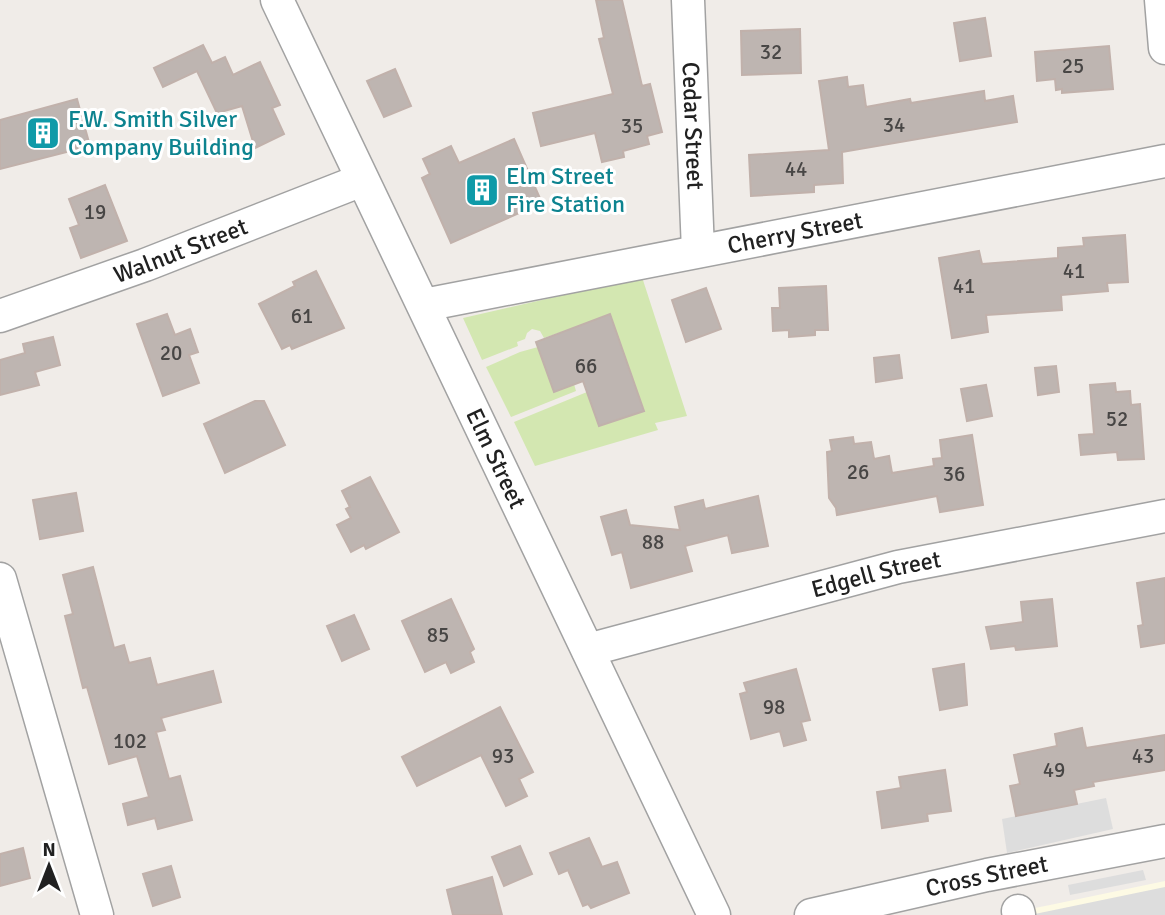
<svg xmlns="http://www.w3.org/2000/svg" width="1165" height="915" viewBox="0 0 1165 915" font-family="Signika,sans-serif">
	<rect width="100%" height="100%" fill="#f0ece8"/>
	<polygon fill="#fdfae4" points="1165,881 1165,915 1000,915 1050,905"/>
	<g fill="#d3e7b1">
		<polygon points="642,277 687,416 655,423 658,430 535,466 514,422 587,392 599,426 644,410 610,315 544,338 540,331 532,329 527,333 525,339 517,342 518,346 482,360 463,318"/>
		<polygon points="538,347 554,391 574,384 576,391 511,417 486,367 520,352"/>
	</g>
	<g fill="#ddd">
		<polygon points="1106,798 1113,829 1007,853 1002,819"/>
		<polygon points="1143,870 1146,880 1070,895 1068,885"/>
		<polygon points="1165,887 1165,915 1030,915"/>
	</g>
	<g fill="#beb5b1" stroke="#c1b1ab" stroke-width="2">
		<polygon points="596,0 622,0 642,86 650,84 662,132 647,136 649,144 623,151 624,157 602,162 595,133 541,146 533,113 613,94 599,39 604,38"/>
		<polygon points="985,18 991,56 960,61 954,23"/>
		<polygon points="800,29 801,73 742,75 741,31"/>
		<polygon points="203,45 212,63 225,57 233,75 260,62 280,105 272,108 284,134 255,148 242,106 217,113 197,71 163,87 154,68"/>
		<polygon points="1109,46 1113,89 1062,93 1062,89 1056,90 1055,79 1037,81 1035,52"/>
		<polygon points="395,69 411,106 384,117 367,81"/>
		<polygon points="847,77 848,87 863,85 866,107 910,99 911,103 984,91 985,101 1013,96 1017,122 842,152 843,183 814,185 814,192 751,196 749,155 829,150 819,81"/>
		<polygon points="77,99 90,146 0,169 0,120"/>
		<polygon points="514,139 542,203 451,243 422,178 430,174 423,159 451,146 459,163"/>
		<polygon points="105,185 127,241 81,258 70,228 79,225 69,199"/>
		<polygon points="1125,235 1128,282 1107,283 1108,291 1061,295 1062,310 986,315 988,332 952,338 939,258 979,251 982,264 1058,258 1058,248 1084,246 1083,238"/>
		<polygon points="316,271 344,328 292,349 290,345 282,349 259,304 295,286 293,282"/>
		<polygon points="826,286 828,330 815,330 815,335 789,337 789,330 773,331 772,308 780,308 779,288"/>
		<polygon points="706,288 721,329 686,342 672,300"/>
		<polygon points="167,314 175,335 190,329 198,352 189,355 199,383 163,396 137,324"/>
		<polygon points="610,314 644,411 599,426 583,381 554,392 536,342"/>
		<polygon points="53,337 60,365 35,372 39,385 0,395 0,360 25,353 23,344"/>
		<polygon points="899,355 902,378 876,382 874,358"/>
		<polygon points="1056,366 1059,392 1038,395 1035,368"/>
		<polygon points="1115,383 1116,392 1130,391 1131,405 1140,404 1144,459 1118,460 1117,452 1081,455 1079,435 1094,434 1090,385"/>
		<polygon points="986,385 992,416 967,421 961,389"/>
		<polygon points="255,401 264,401 285,445 225,473 204,424"/>
		<polygon points="972,435 983,505 940,512 937,496 837,515 836,508 829,498 827,452 832,451 830,440 853,437 854,444 871,442 874,459 889,456 892,473 934,466 933,459 942,458 940,440"/>
		<polygon points="370,477 399,532 366,549 364,545 351,552 337,525 351,518 346,509 350,507 342,491"/>
		<polygon points="76,493 83,531 40,539 33,500"/>
		<polygon points="758,496 768,546 732,553 728,535 685,546 692,571 631,588 622,552 612,555 601,517 626,510 630,525 680,530 675,507 703,500 705,509"/>
		<polygon points="93,567 114,648 124,645 129,663 150,658 157,685 213,671 221,702 161,718 165,730 156,732 169,779 180,776 192,820 158,829 155,818 128,825 123,804 149,797 137,756 109,764 87,687 83,688 65,616 73,614 63,575"/>
		<polygon points="1165,578 1165,643 1141,647 1138,626 1143,625 1137,583"/>
		<polygon points="451,599 474,649 470,652 474,662 451,673 446,662 425,672 402,621"/>
		<polygon points="1052,599 1057,646 1016,650 1015,646 991,649 986,627 1023,622 1021,602"/>
		<polygon points="354,615 369,649 342,661 327,626"/>
		<polygon points="964,664 967,705 940,710 933,669"/>
		<polygon points="796,669 810,720 801,722 806,740 784,746 780,731 751,739 740,694 747,692 744,683"/>
		<polygon points="500,707 533,772 519,779 527,796 506,806 481,755 417,786 402,757"/>
		<polygon points="1082,728 1086,748 1165,735 1165,770 1093,782 1094,786 1074,790 1077,804 1016,816 1010,786 1020,784 1014,755 1057,746 1055,734"/>
		<polygon points="945,770 951,811 927,814 928,821 882,828 877,792 901,788 899,777"/>
		<polygon points="589,838 602,867 617,862 629,893 591,908 588,904 583,906 568,870 559,874 550,853"/>
		<polygon points="520,846 532,874 504,886 492,857"/>
		<polygon points="23,848 30,878 0,886 0,854"/>
		<polygon points="171,866 180,897 153,906 143,874"/>
		<polygon points="492,877 502,915 453,915 447,890"/>
	</g>
	<g fill="none" stroke-linecap="round" stroke-linejoin="round">
		<g stroke="#a2a2a2" stroke-width="35">
			<g id="minor">
				<path id="s1" d="M277 0 714 915"/>
				<path id="s2" d="M688 0 698 251"/>
				<polyline points="1161,0 1165,48"/>
				<path id="s3" d="M424 305 1165 161"/>
				<path id="s4" d="M0 316 145 265 362 180"/>
				<polyline points="0,579 97,915"/>
				<path id="s5" d="M588 650 898 567 1165 516"/>
				<polyline points="1018,911 1019,915"/>
				<path id="s6" d="M811 915 987 875 1165 841"/>
			</g>
		</g>
		<use href="#minor" stroke="#fff" stroke-width="32"/>
	</g>
	<defs>
		<g id="building-square" transform="scale(1.75)"><rect x="-9" y="-9" width="18" height="18" rx="4" fill="#0f9aa8" stroke="#fff"/><path d="M-4-6H4V6H1V3H-1V6H-4ZM-2.5-4.3h1.7v1.8h-1.7ZM.8-4.3h1.7v1.8H.8ZM-2.5-1h1.7V.8h-1.7ZM.8-1h1.7V.8H.8Z" fill="#fff"/></g>
	</defs>
	<g fill-rule="evenodd">
		<use href="#building-square" x="43" y="133"/>
		<use href="#building-square" x="482" y="190"/>
	</g>
	<g text-anchor="middle" dominant-baseline="central" stroke-width="6" stroke-linejoin="round" paint-order="stroke">
		<g font-size="21" fill="#484645">
			<text x="771" y="52">32</text>
			<text x="1073" y="66">25</text>
			<text x="894" y="125">34</text>
			<text x="632" y="126">35</text>
			<text x="796" y="169">44</text>
			<text x="95" y="212">19</text>
			<text x="1074" y="271">41</text>
			<text x="964" y="286">41</text>
			<text x="302" y="316">61</text>
			<text x="171" y="353">20</text>
			<text x="586" y="366">66</text>
			<text x="1117" y="419">52</text>
			<text x="858" y="472">26</text>
			<text x="954" y="474">36</text>
			<text x="653" y="542">88</text>
			<text x="438" y="635">85</text>
			<text x="774" y="707">98</text>
			<text x="130" y="741">102</text>
			<text x="503" y="756">93</text>
			<text x="1143" y="756">43</text>
			<text x="1054" y="770">49</text>
		</g>
		<g font-size="24" fill="#0d838f" stroke="#fff" text-anchor="start">
			<text x="68" y="119">F.W. Smith Silver<tspan x="68" dy="28">Company Building</tspan></text>
			<text x="506" y="176">Elm Street<tspan x="506" dy="28">Fire Station</tspan></text>
		</g>
		<g font-size="24" fill="#212121" stroke="#fff">
			<text stroke="none"><textPath href="#s2" startOffset="126">Cedar Street</textPath></text>
			<text stroke="none"><textPath href="#s3" startOffset="378">Cherry Street</textPath></text>
			<text stroke="none"><textPath href="#s4" startOffset="192">Walnut Street</textPath></text>
			<text stroke="none"><textPath href="#s1" startOffset="508">Elm Street</textPath></text>
			<text stroke="none"><textPath href="#s5" startOffset="298">Edgell Street</textPath></text>
			<text stroke="none"><textPath href="#s6" startOffset="180">Cross Street</textPath></text>
		</g>
	</g>
	<g transform="translate(49 866)" stroke="#ffffff" stroke-width="5" paint-order="stroke">
	<path d="M0-5L12 26L0 18L-12 26Z" fill="#212121"/>
	<text y="-10" font-size="19" font-weight="bold" text-anchor="middle" fill="#212121">N</text>
	</g>
</svg>
